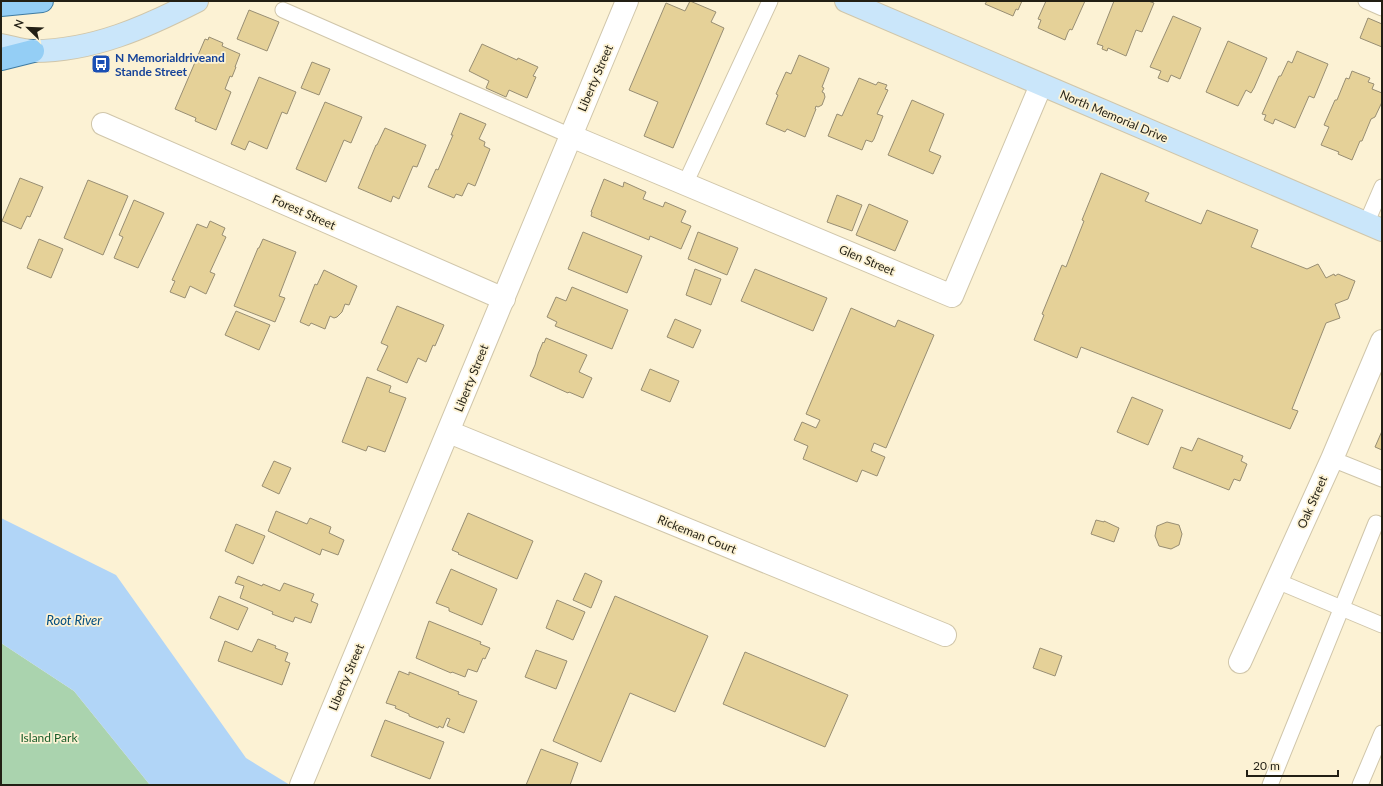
<svg xmlns="http://www.w3.org/2000/svg" width="1383" height="786" viewBox="0 0 1383 786" font-family="Lato,sans-serif">
	<rect width="100%" height="100%" fill="#fcf2d4"/>
	<polygon fill="#aad3ae" points="1,643 74,691 150,785 1,785"/>
	<polygon fill="#b1d5f7" points="1,518 116,575 246,758 290,785 150,785 74,691 1,643"/>
	<g fill="#e5d198" stroke="#988e73">
		<polygon points="690,1 716,12 711,22 724,28 673,148 644,136 658,102 629,90 666,3 685,11"/>
		<polygon points="987,1 1022,1 1018,10 1016,9 1013,16 985,4"/>
		<polygon points="1046,1 1085,1 1072,30 1070,29 1068,32 1065,40 1038,28 1041,20 1038,19"/>
		<polygon points="1114,1 1148,1 1154,3 1142,32 1136,30 1126,56 1108,48 1107,51 1102,49 1103,46 1097,44"/>
		<polygon points="249,10 279,22 267,51 237,39"/>
		<polygon points="1173,16 1201,28 1180,79 1171,75 1168,82 1158,78 1161,71 1150,67"/>
		<polygon points="1368,18 1382,24 1382,47 1360,38"/>
		<polygon points="209,37 223,43 222,46 240,54 235,67 236,67 232,77 230,76 225,89 231,92 216,130 195,121 196,118 175,109 205,39 208,40"/>
		<polygon points="1228,41 1267,58 1254,88 1251,93 1246,90 1238,106 1206,92"/>
		<polygon points="482,44 517,60 518,58 538,67 533,76 536,77 527,98 509,90 506,97 486,88 489,81 469,71"/>
		<polygon points="1297,51 1328,64 1314,98 1309,96 1295,128 1275,119 1273,124 1264,120 1266,115 1262,114 1279,76 1281,76 1288,61 1292,63"/>
		<polygon points="799,55 829,68 829,69 822,87 824,88 822,92 824,93 825,97 822,105 818,107 816,106 815,109 816,109 805,137 787,129 785,132 766,124 778,95 776,94 786,72 791,74"/>
		<polygon points="312,62 330,69 319,95 301,88"/>
		<polygon points="1352,71 1370,78 1368,82 1374,84 1372,89 1382,93 1382,102 1375,117 1371,119 1362,141 1360,141 1352,160 1338,154 1339,152 1321,145 1329,127 1324,125 1335,100 1337,100 1346,78 1349,79"/>
		<polygon points="259,77 296,92 287,114 282,112 267,149 249,141 245,150 231,144"/>
		<polygon points="859,78 876,85 878,82 887,85 885,89 888,90 877,114 883,116 874,139 872,142 866,140 862,150 828,136 837,114 842,116"/>
		<polygon points="912,100 944,114 929,151 941,156 933,174 888,155"/>
		<polygon points="325,102 362,117 351,143 344,140 326,182 296,169"/>
		<polygon points="460,113 486,124 479,139 485,142 484,146 490,149 475,186 468,183 462,196 456,194 454,198 428,187 436,169 438,170 453,135 451,135"/>
		<polygon points="385,128 426,145 417,167 413,166 399,199 393,196 391,202 358,188 376,145 377,145"/>
		<polygon points="1101,173 1149,193 1145,201 1201,224 1207,210 1258,230 1251,247 1307,269 1318,264 1326,278 1334,274 1335,276 1338,274 1355,281 1348,299 1335,304 1340,318 1326,323 1292,409 1298,411 1290,429 1081,347 1077,358 1034,340 1044,315 1042,314 1062,265 1066,267 1084,221 1082,220"/>
		<polygon points="20,178 43,187 30,217 27,216 21,229 2,221"/>
		<polygon points="604,179 623,187 624,182 646,192 643,199 663,207 665,202 686,211 681,222 691,226 681,249 650,236 649,240 591,216 592,212 591,212"/>
		<polygon points="88,180 128,196 103,255 64,238"/>
		<polygon points="837,195 862,205 852,231 827,222"/>
		<polygon points="134,200 164,213 138,268 114,258 123,237 119,235"/>
		<polygon points="869,204 908,221 895,251 856,235"/>
		<polygon points="210,221 225,228 222,235 226,237 210,272 215,274 206,294 190,286 185,298 170,292 175,281 172,280 197,224 207,228"/>
		<polygon points="583,232 642,256 627,293 568,269"/>
		<polygon points="698,232 738,248 727,275 688,259"/>
		<polygon points="39,239 63,249 51,278 27,268"/>
		<polygon points="263,239 296,252 279,296 285,298 275,322 234,306 258,248 259,248"/>
		<polygon points="695,269 721,279 711,305 686,295"/>
		<polygon points="755,269 827,298 813,331 741,301"/>
		<polygon points="324,270 357,286 349,305 345,304 342,312 337,317 334,318 330,316 325,329 311,323 309,326 300,322 315,284 317,285"/>
		<polygon points="572,287 628,310 612,349 555,326 557,322 547,317 556,297 566,301"/>
		<polygon points="397,306 444,325 435,346 433,345 426,362 418,358 407,383 377,370 388,346 381,343"/>
		<polygon points="851,308 895,327 898,320 934,335 886,448 874,443 871,451 885,457 877,476 862,470 857,482 803,459 808,446 794,440 802,422 816,428 820,420 806,414"/>
		<polygon points="236,311 270,325 259,350 225,335"/>
		<polygon points="675,319 701,330 693,348 667,337"/>
		<polygon points="546,338 587,355 579,372 592,378 583,398 569,392 568,393 530,376 535,365 538,354 543,342 544,343"/>
		<polygon points="650,369 679,381 670,402 641,390"/>
		<polygon points="367,377 391,386 389,392 406,398 385,452 368,446 366,451 342,442"/>
		<polygon points="1132,397 1163,410 1148,445 1117,432"/>
		<polygon points="1382,431 1382,450 1375,447"/>
		<polygon points="1198,438 1243,456 1241,461 1247,464 1240,481 1234,479 1229,490 1173,468 1181,447 1192,451"/>
		<polygon points="274,461 291,468 279,494 262,486"/>
		<polygon points="276,511 307,524 310,518 331,527 329,533 344,540 338,555 322,549 320,555 268,531"/>
		<polygon points="468,513 533,541 517,579 458,554 459,553 452,550"/>
		<polygon points="1096,520 1104,522 1104,521 1119,528 1114,542 1091,534"/>
		<polygon points="1167,522 1179,525 1182,534 1179,545 1171,549 1159,546 1155,536 1157,526"/>
		<polygon points="236,524 265,536 253,564 225,551"/>
		<polygon points="451,569 497,589 482,625 449,611 449,608 436,603"/>
		<polygon points="585,573 602,581 591,608 573,600"/>
		<polygon points="238,576 262,586 263,584 280,591 284,583 314,594 311,601 318,604 311,623 295,617 293,622 272,614 273,612 240,598 244,586 235,583"/>
		<polygon points="219,596 248,608 238,630 210,618"/>
		<polygon points="615,596 708,636 675,712 630,693 601,762 553,741"/>
		<polygon points="557,600 585,612 573,640 546,628"/>
		<polygon points="429,621 481,642 480,644 490,648 485,659 483,658 477,672 468,669 465,677 452,672 451,673 416,658"/>
		<polygon points="258,639 276,646 275,648 288,653 285,661 290,663 282,685 218,661 225,641 252,652"/>
		<polygon points="1040,648 1062,656 1055,676 1033,668"/>
		<polygon points="536,650 567,661 556,689 525,677"/>
		<polygon points="745,652 848,695 825,747 723,704"/>
		<polygon points="399,671 409,675 409,672 459,692 458,694 477,701 464,733 447,726 450,719 447,718 443,728 439,726 438,728 409,716 409,714 395,708 396,706 386,703"/>
		<polygon points="385,720 444,742 430,779 371,756"/>
		<polygon points="541,749 578,763 570,785 526,785"/>
	</g>
	<g fill="none" stroke-linecap="round" stroke-linejoin="round">
		<g stroke="#d0c6aa" stroke-width="17">
			<g id="lane">
				<polyline points="1366,1 1382,8"/>
				<polyline points="283,10 571,136"/>
				<polyline points="685,184 770,1"/>
				<polyline points="1366,224 1382,187"/>
				<polyline points="1332,459 1382,479"/>
				<polyline points="1277,581 1382,625"/>
				<polyline points="1270,785 1376,523"/>
				<polyline points="1360,785 1382,733"/>
			</g>
		</g>
		<g stroke="#d0c6aa" stroke-width="24">
			<g id="street">
				<polyline points="103,124 504,299"/>
				<polyline points="571,136 952,296 1041,85"/>
				<polyline points="449,432 945,635"/>
				<polyline points="1240,662 1332,459 1382,341"/>
				<polyline points="301,785 627,1"/>
			</g>
		</g>
		<g stroke="#d0c6aa" stroke-width="24">
			<g id="secondary">
				<polyline points="846,1 1382,230"/>
				<path d="M1 45C12 47 23 51 34 51 93 51 146 27 197 1"/>
			</g>
		</g>
		<g stroke="#3e7ba2" stroke-width="24">
			<g id="primary">
				<polyline points="1,5 42,1"/>
				<polyline points="1,59 33,51"/>
			</g>
		</g>
		<use href="#lane" stroke="#fff" stroke-width="15"/>
		<use href="#street" stroke="#fff" stroke-width="22"/>
		<use href="#secondary" stroke="#cae6fa" stroke-width="22"/>
		<use href="#primary" stroke="#94cef5" stroke-width="22"/>
	</g>
	<defs>
		<g id="bus-square" transform="scale(1)"><rect x="-9" y="-9" width="18" height="18" rx="4" fill="#1a4fb4" stroke="#fcf2d4"/><path d="M-5-6H5V4H4V6H2V4H-2V6H-4V4H-5ZM-3.5-4V0h7V-4ZM-3.5 1.2v1.5H-2V1.2ZM2 1.2v1.5H3.5V1.2Z" fill="#fff"/></g>
	</defs>
	<g fill-rule="evenodd">
		<use href="#bus-square" x="101" y="64"/>
	</g>
	<g text-anchor="middle" dominant-baseline="central" stroke-width="3.5" stroke-linejoin="round" paint-order="stroke">
		<g font-size="12" font-weight="bold" fill="#164399" stroke="#fcf2d4" text-anchor="start">
			<text x="115" y="57">N Memorialdriveand<tspan x="115" dy="14">Stande Street</tspan></text>
		</g>
		<g font-size="12" fill="#221f14" stroke="#fcf2d4">
			<text transform="translate(595 78) rotate(-67)">Liberty Street</text>
			<text transform="translate(1114 116) rotate(23)">North Memorial Drive</text>
			<text transform="translate(304 212) rotate(24)">Forest Street</text>
			<text transform="translate(867 260) rotate(23)">Glen Street</text>
			<text transform="translate(471 378) rotate(-68)">Liberty Street</text>
			<text transform="translate(1312 502) rotate(-66)">Oak Street</text>
			<text transform="translate(697 534) rotate(22)">Rickeman Court</text>
			<text transform="translate(346 677) rotate(-67)">Liberty Street</text>
		</g>
		<g font-size="12" fill="#185c28" stroke="#fcf2d4">
			<text x="49" y="737">Island Park</text>
		</g>
		<g font-size="13" font-style="italic" fill="#034e81" stroke="#fcf2d4">
			<text x="74" y="620">Root River</text>
		</g>
	</g>
	<rect width="1383" height="786" fill="none" stroke="#221f14" stroke-width="4"/>
	<g transform="translate(28 28) rotate(293)" stroke="#fcf2d4" stroke-width="3" paint-order="stroke">
	<path d="M0-3L7 15L0 10L-7 15Z" fill="#221f14"/>
	<text y="-6" font-size="11" font-weight="bold" text-anchor="middle" fill="#221f14">N</text>
	</g>
	<path d="M1247 770v6h91v-6" fill="none" stroke="#221f14" stroke-width="2"/>
	<text x="1253" y="770" font-size="12" fill="#221f14" stroke="#fcf2d4" stroke-width="3" paint-order="stroke">20 m</text>
</svg>
